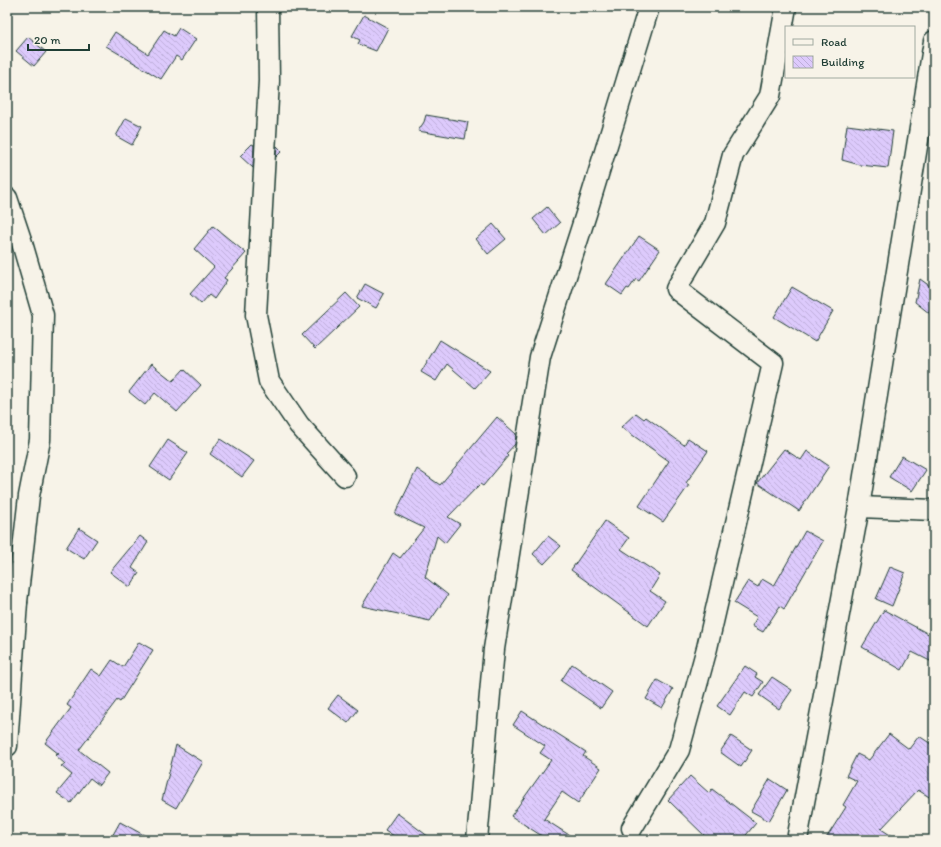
<svg xmlns="http://www.w3.org/2000/svg" width="941" height="847" viewBox="0 0 941 847" font-family="Itim,sans-serif">
	<defs>
		<pattern id="building-back-hatch" width="6" height="6" patternUnits="userSpaceOnUse"><rect width="6" height="6" fill="#ddcafc"/><path d="M-1 5l2 2M0 0l6 6M5-1l2 2" fill="none" stroke="#bdaed9"/></pattern>
	</defs>
	<rect width="100%" height="100%" fill="#f7f3e8"/>
	<filter id="ink" filterUnits="userSpaceOnUse"><feTurbulence type="fractalNoise" baseFrequency=".025" numOctaves="2"/><feDisplacementMap in="SourceGraphic" scale="8" xChannelSelector="R" yChannelSelector="G"/><feConvolveMatrix kernelMatrix="1 2 1 2 8 2 1 2 1" color-interpolation-filters="sRGB"/></filter>
	<g filter="url(#ink)">
		<g fill="url(#building-back-hatch)" stroke="#1f3d34">
			<polygon points="364,15 388,28 376,51 358,44 360,40 352,36"/>
			<polygon points="179,28 196,39 182,60 176,56 161,79 106,46 115,32 148,54 164,30 174,36"/>
			<polygon points="28,37 46,52 34,66 16,51"/>
			<polygon points="426,115 468,122 465,139 418,131 424,122"/>
			<polygon points="126,118 142,126 132,145 116,136"/>
			<polygon points="847,125 893,131 888,168 860,165 842,160"/>
			<polygon points="252,144 254,145 253,168 240,156"/>
			<polygon points="277,146 282,151 276,157"/>
			<polygon points="547,207 560,223 546,235 533,219"/>
			<polygon points="493,224 506,239 488,254 476,239"/>
			<polygon points="213,226 246,253 224,278 227,280 214,299 209,295 201,304 190,294 214,267 194,249"/>
			<polygon points="639,236 660,250 639,281 636,279 629,289 627,288 622,295 606,284"/>
			<polygon points="920,279 934,289 934,317 915,302"/>
			<polygon points="365,284 384,294 376,308 357,298"/>
			<polygon points="792,287 833,311 815,342 774,317"/>
			<polygon points="346,293 359,307 315,349 302,335"/>
			<polygon points="440,340 490,371 475,388 447,364 436,381 421,372"/>
			<polygon points="151,364 173,381 184,369 201,385 177,412 155,393 145,405 129,392"/>
			<polygon points="636,413 644,419 646,417 684,445 688,438 708,451 686,483 689,485 663,522 639,506 669,461 621,427"/>
			<polygon points="497,417 516,434 515,444 506,454 508,456 483,486 480,484 448,517 460,524 445,543 437,536 425,577 448,595 430,621 362,606 393,553 400,558 424,528 395,514 417,469 440,485"/>
			<polygon points="220,439 254,461 242,477 210,454"/>
			<polygon points="168,440 188,453 169,480 150,467"/>
			<polygon points="784,449 801,460 807,451 829,466 799,511 757,483"/>
			<polygon points="902,456 926,470 912,491 889,477"/>
			<polygon points="605,521 629,538 621,549 660,575 650,591 665,601 648,626 571,570"/>
			<polygon points="79,528 97,540 84,559 66,548"/>
			<polygon points="805,531 823,541 784,609 780,606 763,632 752,626 757,617 734,603 748,581 758,587 762,579 774,586"/>
			<polygon points="140,536 148,542 132,568 139,573 130,587 110,572"/>
			<polygon points="548,536 561,546 544,564 533,554"/>
			<polygon points="890,567 905,573 892,606 876,599"/>
			<polygon points="884,610 934,637 934,663 912,652 902,670 862,647"/>
			<polygon points="139,642 153,650 120,702 117,700 79,750 108,773 99,785 90,778 71,803 57,793 72,775 61,766 65,764 55,755 59,754 45,743 71,708 67,705 91,669 101,676 112,660 123,667"/>
			<polygon points="572,664 612,692 601,708 561,681"/>
			<polygon points="745,666 757,674 755,677 763,682 753,697 745,692 730,715 717,706"/>
			<polygon points="772,677 792,690 779,709 759,695"/>
			<polygon points="657,680 673,689 662,708 646,699"/>
			<polygon points="338,695 358,710 348,723 328,708"/>
			<polygon points="522,711 586,752 583,756 601,768 578,803 562,792 544,819 577,840 548,840 511,816 551,760 540,753 545,746 513,725"/>
			<polygon points="889,734 909,749 919,736 934,746 934,800 918,790 881,829 898,840 825,840 846,807 843,805 857,781 846,776 857,754 869,760"/>
			<polygon points="731,736 752,750 741,767 720,752"/>
			<polygon points="176,745 203,762 176,808 162,800"/>
			<polygon points="690,776 709,793 712,789 756,823 742,840 709,840 668,800"/>
			<polygon points="770,779 787,790 769,821 751,811"/>
			<polygon points="397,813 433,840 400,840 385,830"/>
			<polygon points="120,822 153,840 110,840"/>
		</g>
		<g fill="none" stroke-linecap="round" stroke-linejoin="round">
			<g stroke="#1f3d34" stroke-width="23">
				<g id="minor">
					<polyline points="268,7 269,81 256,315 269,381 299,425 345,476"/>
					<polyline points="7,198 22,243 43,315 40,440 29,496 17,602 7,606"/>
					<polyline points="859,507 934,510"/>
					<polyline points="7,746 17,602"/>
					<polyline points="632,828 679,750 707,648 773,363 676,289 715,223 733,155 770,96 786,7"/>
					<polyline points="477,840 494,649 540,357 586,214 649,7"/>
					<polyline points="797,840 859,507 934,41"/>
				</g>
			</g>
			<use href="#minor" stroke="#f7f3e8" stroke-width="20"/>
		</g>
	</g>
	<rect width="941" height="847" fill="none" stroke="#f7f3e8" stroke-width="24"/>
	<rect x="12" y="12" width="917" height="823" fill="none" stroke="#1f3d34" stroke-width="1.5" filter="url(#ink)"/>
	<rect x="785" y="26" width="130" height="52" fill="#f7f3e8" stroke="#a1aaa0"/>
	<rect x="793" y="39" width="20" height="6" fill="#f7f3e8" stroke="#a1aaa0"/>
	<text x="821" y="46" font-size="12" fill="#1f3d34">Road</text>
	<rect x="793" y="56" width="20" height="12" fill="url(#building-back-hatch)" stroke="#a1aaa0"/>
	<text x="821" y="66" font-size="12" fill="#1f3d34">Building</text>
	<path d="M28 44v6h61v-6" fill="none" stroke="#1f3d34" stroke-width="2"/>
	<text x="34" y="44" font-size="12" fill="#1f3d34" stroke="#f7f3e8" stroke-width="3" paint-order="stroke">20 m</text>
</svg>
